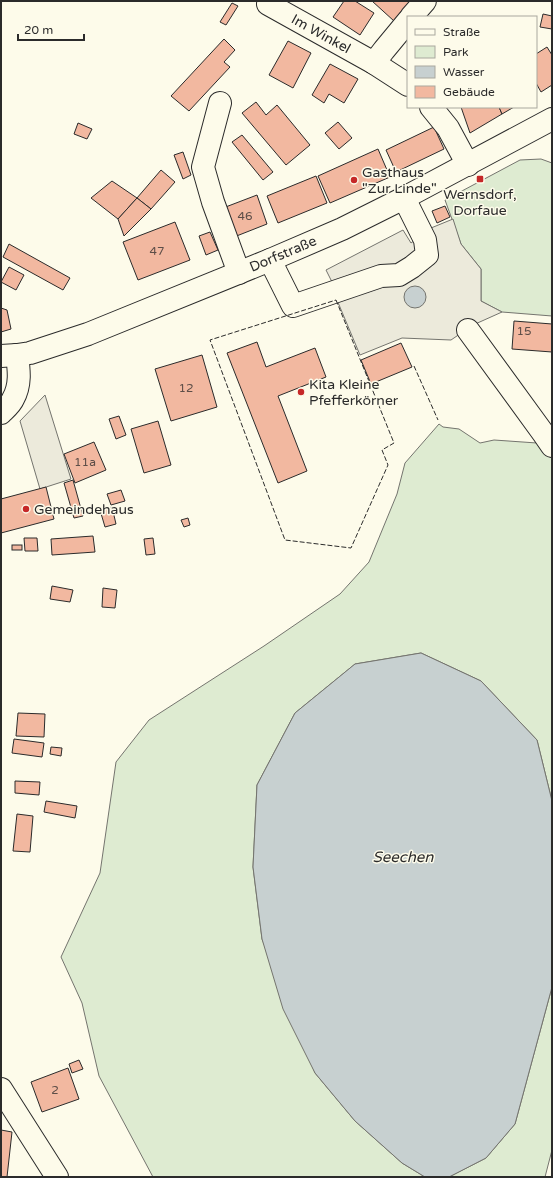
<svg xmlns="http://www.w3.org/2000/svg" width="553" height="1178" viewBox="0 0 553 1178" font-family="'Varela Round',sans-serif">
	<rect width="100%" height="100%" fill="#fdfbea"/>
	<g fill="#deebd1" stroke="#74746e">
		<polygon points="541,159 552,163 552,316 502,312 481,301 481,269 461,244 445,200 520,160"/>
		<polygon points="439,424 443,427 459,429 480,443 494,440 537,443 552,442 552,801 537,740 481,681 421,653 355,664 295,713 257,785 253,867 262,939 315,1073 355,1121 402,1163 425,1177 153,1177 99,1076 82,1003 61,957 100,873 116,762 149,720 264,646 340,594 369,562 397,494 405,463"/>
		<polygon points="552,987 552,1150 545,1177 449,1177 486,1158 515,1124"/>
	</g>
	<g fill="#eceadb" stroke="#74746e">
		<polygon points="453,219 461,244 481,269 481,301 502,312 473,325 451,340 402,338 360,355 337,300 333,284 326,270 403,230 411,243 431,228"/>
		<polygon points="45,395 71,479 40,489 20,421"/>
	</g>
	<g fill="#c7d0d0" stroke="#74746e">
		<circle cx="415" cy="297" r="11"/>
		<polygon points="421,653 481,681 537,740 552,801 552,987 515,1124 486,1158 449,1177 425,1177 402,1163 355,1121 315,1073 283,1009 262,939 253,867 257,785 295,713 355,664"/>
	</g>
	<g fill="#f2b8a0" stroke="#2b2b2b">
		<polygon points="344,1 355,1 374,13 360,35 333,17"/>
		<polygon points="372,1 411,1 394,21"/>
		<polygon points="232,3 238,6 226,25 220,22"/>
		<polygon points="543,14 552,16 552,29 540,27"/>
		<polygon points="224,39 235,50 224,62 230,67 189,111 171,96"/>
		<polygon points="288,41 311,53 293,88 269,75"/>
		<polygon points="547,47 552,55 552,85 541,92 536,83 536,54"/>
		<polygon points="330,64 358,79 344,103 329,94 324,103 312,95"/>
		<polygon points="256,102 266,115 277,105 310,145 286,165 242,113"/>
		<polygon points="461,107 499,107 502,114 470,133"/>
		<polygon points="499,107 514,107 502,114"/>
		<polygon points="338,122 352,138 339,149 325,133"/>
		<polygon points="78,123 92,129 87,139 74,134"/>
		<polygon points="434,127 444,149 396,172 386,150"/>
		<polygon points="242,135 273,172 263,180 232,142"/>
		<polygon points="378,149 390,177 330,203 318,176"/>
		<polygon points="183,152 191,175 183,179 174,155"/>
		<polygon points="161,170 175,182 151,209 137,198"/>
		<polygon points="316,176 327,203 278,223 267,196"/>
		<polygon points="112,181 137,198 118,219 91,198"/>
		<polygon points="257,195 267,224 234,237 223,208"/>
		<polygon points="137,198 151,209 124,236 118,219"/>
		<polygon points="445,206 450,217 437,223 432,211"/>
		<polygon points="175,222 190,260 138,280 123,242"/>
		<polygon points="210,232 218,250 206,255 199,236"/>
		<polygon points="9,244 70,278 63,290 3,257"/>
		<polygon points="9,267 24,275 16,290 1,282"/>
		<polygon points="1,308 7,310 11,329 1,332"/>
		<polygon points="514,321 552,324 552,352 512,349"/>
		<polygon points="257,342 266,367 315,348 326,377 278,396 307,471 278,483 227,353"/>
		<polygon points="401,343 412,367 371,384 361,360"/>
		<polygon points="202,355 217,407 171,421 155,369"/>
		<polygon points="119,416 126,435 116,439 109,419"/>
		<polygon points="158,421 171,465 144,473 131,429"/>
		<polygon points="94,442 106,470 75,483 64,454"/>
		<polygon points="73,480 83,516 74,518 64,483"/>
		<polygon points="46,487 54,519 1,533 1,499"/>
		<polygon points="121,490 125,501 111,505 107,494"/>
		<polygon points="112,507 116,524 105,527 100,510"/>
		<polygon points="188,518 190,525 184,527 181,520"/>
		<polygon points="93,536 95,552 52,555 51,539"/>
		<polygon points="24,538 37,538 38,551 25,551"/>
		<polygon points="153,538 155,554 146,555 144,539"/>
		<rect x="12" y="545" width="10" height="5"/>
		<polygon points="52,586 73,590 70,602 50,599"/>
		<polygon points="103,588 117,590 115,608 102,607"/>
		<polygon points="18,713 45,714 44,737 16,736"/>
		<polygon points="14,739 44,743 42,757 12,753"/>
		<polygon points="51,747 62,748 61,756 50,754"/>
		<polygon points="15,781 40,782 39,795 15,793"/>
		<polygon points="46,801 77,806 75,818 44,812"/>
		<polygon points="17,814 33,816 30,852 13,851"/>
		<polygon points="79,1060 83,1069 72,1073 69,1064"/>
		<polygon points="68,1068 79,1099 42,1112 31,1082"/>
		<polygon points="1,1130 12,1132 7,1177 1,1177"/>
	</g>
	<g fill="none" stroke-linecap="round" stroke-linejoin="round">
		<g stroke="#2b2b2b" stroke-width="24">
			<g id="minor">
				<polyline points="268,4 374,63 408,85"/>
				<polyline points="411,17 425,1"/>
				<polyline points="374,63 384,50 408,21"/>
				<polyline points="220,103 203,167 213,202 239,273"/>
				<polyline points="431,107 448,128 468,165"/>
				<polyline points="270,260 293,306 381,276 399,275 412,267 427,255 425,240 404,198"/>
				<polyline points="468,330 543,433 552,446"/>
				<polyline points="1,356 17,355 30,353 88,334 270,260 342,229 404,198 552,119"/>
				<path d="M1 413C5 409 11 404 13 399 21 385 19 370 17 355"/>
				<polyline points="1,1089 57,1177"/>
			</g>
		</g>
		<use href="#minor" stroke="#fdfbea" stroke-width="22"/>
		<g stroke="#2b2b2b" stroke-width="1" stroke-dasharray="5 2" stroke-linecap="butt">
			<polygon points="336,300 394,443 382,450 388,465 351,548 285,540 210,340"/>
			<polyline points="414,366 438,420"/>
		</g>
	</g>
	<g fill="#c62828" stroke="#fdfbea" stroke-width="1.5">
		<rect x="476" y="175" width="8" height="8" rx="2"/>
		<circle cx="354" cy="180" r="4"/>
		<circle cx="301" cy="392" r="4"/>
		<circle cx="26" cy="509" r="4"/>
	</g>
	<g text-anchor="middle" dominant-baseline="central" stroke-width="3" stroke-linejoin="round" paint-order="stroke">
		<g font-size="12" fill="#5d4e48">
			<text x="245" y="216">46</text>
			<text x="157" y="251">47</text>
			<text x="524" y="331">15</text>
			<text x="186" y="388">12</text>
			<text x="85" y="462">11a</text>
			<text x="55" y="1090">2</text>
		</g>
		<g font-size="14" fill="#2b2b2b" stroke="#fdfbea">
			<text transform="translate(321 34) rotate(29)">Im Winkel</text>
			<text transform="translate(283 254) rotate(-23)">Dorfstraße</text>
		</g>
		<g font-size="14" fill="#2b2b2b" stroke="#fdfbea" text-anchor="start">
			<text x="362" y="172">Gasthaus<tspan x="362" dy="16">"Zur Linde"</tspan></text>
			<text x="480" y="194" text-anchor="middle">Wernsdorf,<tspan x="480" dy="16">Dorfaue</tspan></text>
			<text x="309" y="384">Kita Kleine<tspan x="309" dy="16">Pfefferkörner</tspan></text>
			<text x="34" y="509">Gemeindehaus</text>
		</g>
		<g font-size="15" font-style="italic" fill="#2b2b2b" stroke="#fdfbea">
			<text x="403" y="857">Seechen</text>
		</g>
	</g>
	<rect width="553" height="1178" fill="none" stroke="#2b2b2b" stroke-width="4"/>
	<rect x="407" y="16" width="130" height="92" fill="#fdfbea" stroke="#a9a89e"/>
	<rect x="415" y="29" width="20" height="6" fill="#fdfbea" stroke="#a9a89e"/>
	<text x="443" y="36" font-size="12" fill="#2b2b2b">Straße</text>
	<rect x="415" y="46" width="20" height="12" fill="#deebd1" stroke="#a9a89e"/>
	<text x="443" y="56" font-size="12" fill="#2b2b2b">Park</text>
	<rect x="415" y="66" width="20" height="12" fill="#c7d0d0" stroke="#a9a89e"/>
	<text x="443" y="76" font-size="12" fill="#2b2b2b">Wasser</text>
	<rect x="415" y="86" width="20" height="12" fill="#f2b8a0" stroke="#a9a89e"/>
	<text x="443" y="96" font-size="12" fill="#2b2b2b">Gebäude</text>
	<path d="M18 34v6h66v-6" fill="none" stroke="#2b2b2b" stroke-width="2"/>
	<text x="24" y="34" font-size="12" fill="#2b2b2b" stroke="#fdfbea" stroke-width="3" paint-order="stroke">20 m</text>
</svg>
